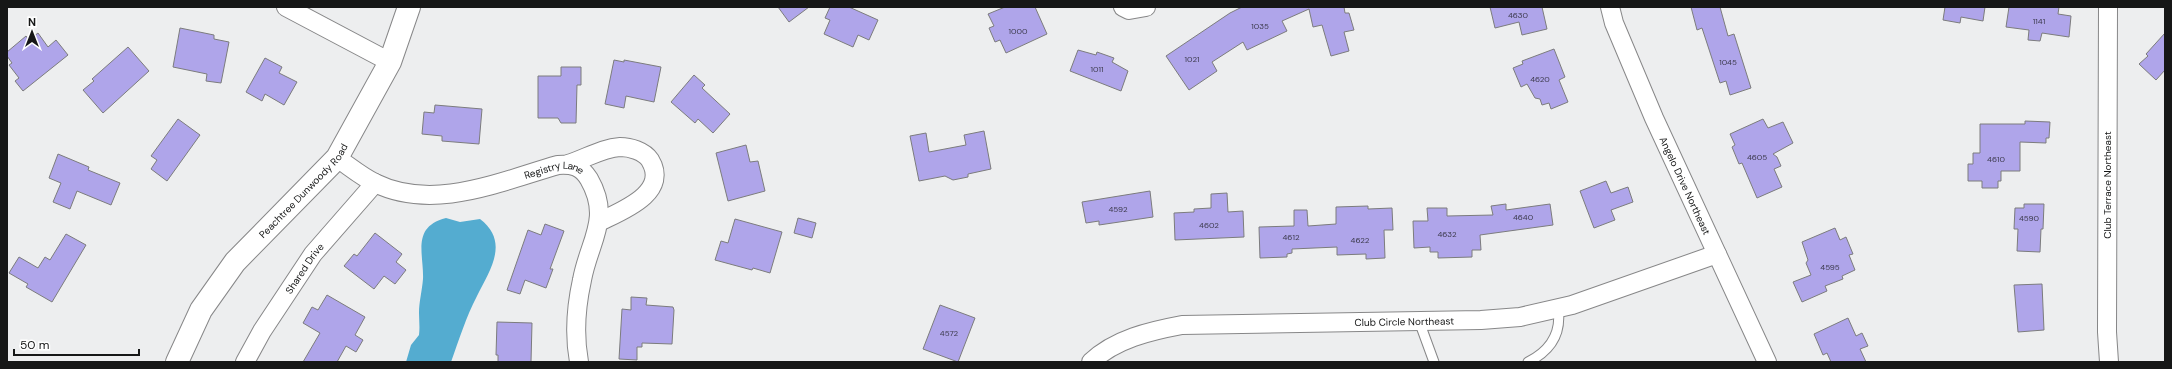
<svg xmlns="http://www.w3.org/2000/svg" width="2172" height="369" viewBox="0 0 2172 369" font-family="'DM Sans',sans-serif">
	<rect width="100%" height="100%" fill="#edeeef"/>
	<path fill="#54acd0" d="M446 218 460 222 480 219C510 242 490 270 477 296 466 317 459 340 451 362H406L411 345 419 335C420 327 419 320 419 313 419 302 422 291 423 279 424 254 411 227 446 218Z"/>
	<g fill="#afa5ea" stroke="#7c7c7d">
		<polygon points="778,7 809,7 789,22"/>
		<polygon points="830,7 849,7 878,20 869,40 858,35 853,47 824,34 830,20 825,18"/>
		<polygon points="1005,7 1035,7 1047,34 1006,53 1000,40 995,42 989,28 994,26 988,14"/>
		<polygon points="1242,7 1344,7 1345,13 1349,13 1354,30 1344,32 1349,51 1331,56 1322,25 1313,27 1309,9 1282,21 1287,31 1247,50 1243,42 1212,62 1217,71 1189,90 1166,56 1230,13"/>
		<polygon points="1490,7 1542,7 1547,29 1522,35 1519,22 1495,28"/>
		<polygon points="1691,7 1720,7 1728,36 1734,34 1751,88 1730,95 1726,81 1720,83 1702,28 1697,30"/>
		<polygon points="1945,7 1985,7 1983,21 1961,17 1960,23 1943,20"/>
		<polygon points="2009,7 2059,7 2058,14 2071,16 2069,37 2042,33 2040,41 2028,40 2029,30 2006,27"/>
		<polygon points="180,28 214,35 214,39 229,42 221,83 206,81 207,74 173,67"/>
		<polygon points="38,33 48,47 56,40 68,55 23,91 15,81 19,78 9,65 12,63 7,56 7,52 26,36 29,40"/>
		<polygon points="2165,33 2165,70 2156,80 2139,64 2148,56 2146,54"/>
		<polygon points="128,47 149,71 103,113 83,90 94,81 92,79"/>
		<polygon points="1554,49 1565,77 1559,80 1568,102 1551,109 1549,103 1542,105 1540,99 1535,98 1527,84 1521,87 1513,68 1523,64 1522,61"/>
		<polygon points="1078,50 1096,55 1097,52 1114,58 1112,62 1128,71 1121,91 1070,71"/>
		<polygon points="265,58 282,67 279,73 297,82 284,105 265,94 262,101 246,92"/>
		<polygon points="614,60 624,62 624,60 661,67 654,102 626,96 624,108 605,104"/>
		<polygon points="561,67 581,67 581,85 577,85 576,123 561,123 558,118 538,118 538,76 561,76"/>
		<polygon points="694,75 705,85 702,88 730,114 713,133 698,119 695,123 671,102"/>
		<polygon points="435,105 482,109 479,144 442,141 442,136 422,134 424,112 434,113"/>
		<polygon points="178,119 200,135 167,181 151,169 157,160 151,156"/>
		<polygon points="1763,119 1768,128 1783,122 1793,143 1773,154 1777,157 1781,166 1774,169 1782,187 1757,198 1742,163 1739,164 1732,147 1735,145 1730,134"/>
		<polygon points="2025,121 2050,122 2049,138 2046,138 2046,143 2020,142 2020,171 2001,171 2001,181 1998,181 1998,188 1982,188 1982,181 1968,181 1968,164 1973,164 1973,153 1980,153 1980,124 2025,124"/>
		<polygon points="984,131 991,169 968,174 968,177 953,180 945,176 919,181 910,136 926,133 929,152 966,145 964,135"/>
		<polygon points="746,145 750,162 758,161 765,191 728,201 716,153"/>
		<polygon points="58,154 89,167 88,170 120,183 111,205 77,191 70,209 53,202 61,183 49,178"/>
		<polygon points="1606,181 1611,193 1628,187 1633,202 1611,210 1615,220 1594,228 1580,191"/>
		<polygon points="1150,191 1153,217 1099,225 1099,221 1086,223 1082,202"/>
		<polygon points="1227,193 1228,212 1243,211 1244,237 1175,240 1174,213 1194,212 1194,209 1211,208 1211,194"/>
		<polygon points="1506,204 1506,210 1550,204 1553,225 1480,235 1481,250 1472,250 1472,257 1438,258 1438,252 1430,252 1430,247 1414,248 1413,221 1428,221 1427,208 1447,208 1447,216 1493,215 1491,206"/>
		<polygon points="2024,204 2044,204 2043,229 2041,229 2040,252 2017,251 2018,229 2014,229 2015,208 2024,208"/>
		<polygon points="1368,206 1368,209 1392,208 1393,230 1384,230 1385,258 1366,259 1366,254 1337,255 1337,247 1292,249 1292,253 1287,254 1287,257 1260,258 1259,227 1294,226 1294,210 1307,210 1308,226 1336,224 1336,207"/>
		<polygon points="798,218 816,223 812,238 794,233"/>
		<polygon points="735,219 782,232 770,273 753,268 752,270 715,260 721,241 728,243"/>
		<polygon points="545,224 564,231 550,269 553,269 546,288 525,280 520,294 507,290 528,230 541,235"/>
		<polygon points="1835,228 1840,240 1846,237 1853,254 1849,255 1855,270 1842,276 1843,279 1825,286 1827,291 1802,302 1793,282 1811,275 1806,263 1808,260 1802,242"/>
		<polygon points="375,233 402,254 396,262 406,270 395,284 384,276 374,289 344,266 354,254 357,256"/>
		<polygon points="66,234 86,245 52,302 26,287 28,284 9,273 19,257 38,268 45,257 50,260"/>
		<polygon points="2042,284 2044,330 2018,332 2014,285"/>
		<polygon points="327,295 365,317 355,335 363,340 356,352 346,346 337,362 303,362 320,333 303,323 312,307 318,310"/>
		<polygon points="631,297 647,298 646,305 673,307 674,310 672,344 642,343 642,347 637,347 637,360 619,359 622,309 631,310"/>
		<polygon points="940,305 975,318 958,362 923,349"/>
		<polygon points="1848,318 1856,336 1862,333 1868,346 1860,349 1866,362 1831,362 1827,353 1823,355 1814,334"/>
		<polygon points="497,322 532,323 531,362 498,362 498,355 496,355"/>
	</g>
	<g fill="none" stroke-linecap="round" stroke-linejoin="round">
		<g stroke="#878788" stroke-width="11">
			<g id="service">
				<polyline points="1419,321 1434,362"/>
				<path d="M1528 362C1550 351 1562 334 1558 308"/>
			</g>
		</g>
		<g stroke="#878788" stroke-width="20">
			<g id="minor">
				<polyline points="286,7 390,62"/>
				<polyline points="1123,7 1129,10 1146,7"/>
				<path id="s1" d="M1610 7 1614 23 1654 118 1767 362"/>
				<polyline points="2108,7 2107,332 2109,362"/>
				<path id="s2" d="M337 158C349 166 362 177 375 183 434 212 501 181 558 165 572 164 581 166 589 179 612 219 589 241 582 280 576 307 574 335 579 362"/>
				<path d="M568 164C585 159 602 148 620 147 630 147 644 151 650 160 670 193 621 211 599 222"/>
				<path id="s3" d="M245 362 262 331 313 254 375 183"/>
				<path id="s4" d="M1091 362C1115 339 1150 331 1182 325L1481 320 1520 317 1572 305 1717 254"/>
			</g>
		</g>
		<g stroke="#878788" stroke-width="24">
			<g id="secondary">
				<path id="s5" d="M177 362 201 310 235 262 337 158 390 62 409 7"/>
			</g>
		</g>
		<use href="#service" stroke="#fff" stroke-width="9"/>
		<use href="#minor" stroke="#fff" stroke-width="18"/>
		<use href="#secondary" stroke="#fff" stroke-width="22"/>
	</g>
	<g text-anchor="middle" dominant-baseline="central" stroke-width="3" stroke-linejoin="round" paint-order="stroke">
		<g font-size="8" fill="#3c3a4c">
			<text x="1518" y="15">4630</text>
			<text x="2039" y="21">1141</text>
			<text x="1260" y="26">1035</text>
			<text x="1018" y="31">1000</text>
			<text x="1192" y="59">1021</text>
			<text x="1728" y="62">1045</text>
			<text x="1097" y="69">1011</text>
			<text x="1540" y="79">4620</text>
			<text x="1757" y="157">4605</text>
			<text x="1996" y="159">4610</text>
			<text x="1118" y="209">4592</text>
			<text x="1523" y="217">4640</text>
			<text x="2029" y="218">4590</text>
			<text x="1209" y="225">4602</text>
			<text x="1447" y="234">4632</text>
			<text x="1291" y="237">4612</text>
			<text x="1360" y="240">4622</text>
			<text x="1830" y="267">4595</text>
			<text x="949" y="333">4572</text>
		</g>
		<g font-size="10" fill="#161717" stroke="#fff">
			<text stroke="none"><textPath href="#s2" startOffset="230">Registry Lane</textPath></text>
			<text transform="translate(2107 185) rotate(-90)">Club Terrace Northeast</text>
			<text stroke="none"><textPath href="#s1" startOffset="194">Angelo Drive Northeast</textPath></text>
			<text stroke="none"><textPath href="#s5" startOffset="215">Peachtree Dunwoody Road</textPath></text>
			<text stroke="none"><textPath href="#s3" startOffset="111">Shared Drive</textPath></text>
			<text stroke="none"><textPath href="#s4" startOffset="322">Club Circle Northeast</textPath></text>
		</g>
	</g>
	<rect width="2172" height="369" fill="none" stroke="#161717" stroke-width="16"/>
	<g transform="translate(32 32)" stroke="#ffffff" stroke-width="3" paint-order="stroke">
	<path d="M0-3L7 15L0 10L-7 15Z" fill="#161717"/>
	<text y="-6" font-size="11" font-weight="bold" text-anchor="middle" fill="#161717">N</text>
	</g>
	<path d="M14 349v6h125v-6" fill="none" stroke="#161717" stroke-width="2"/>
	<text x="20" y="349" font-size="12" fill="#161717" stroke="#ffffff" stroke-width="3" paint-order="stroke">50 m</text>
</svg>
